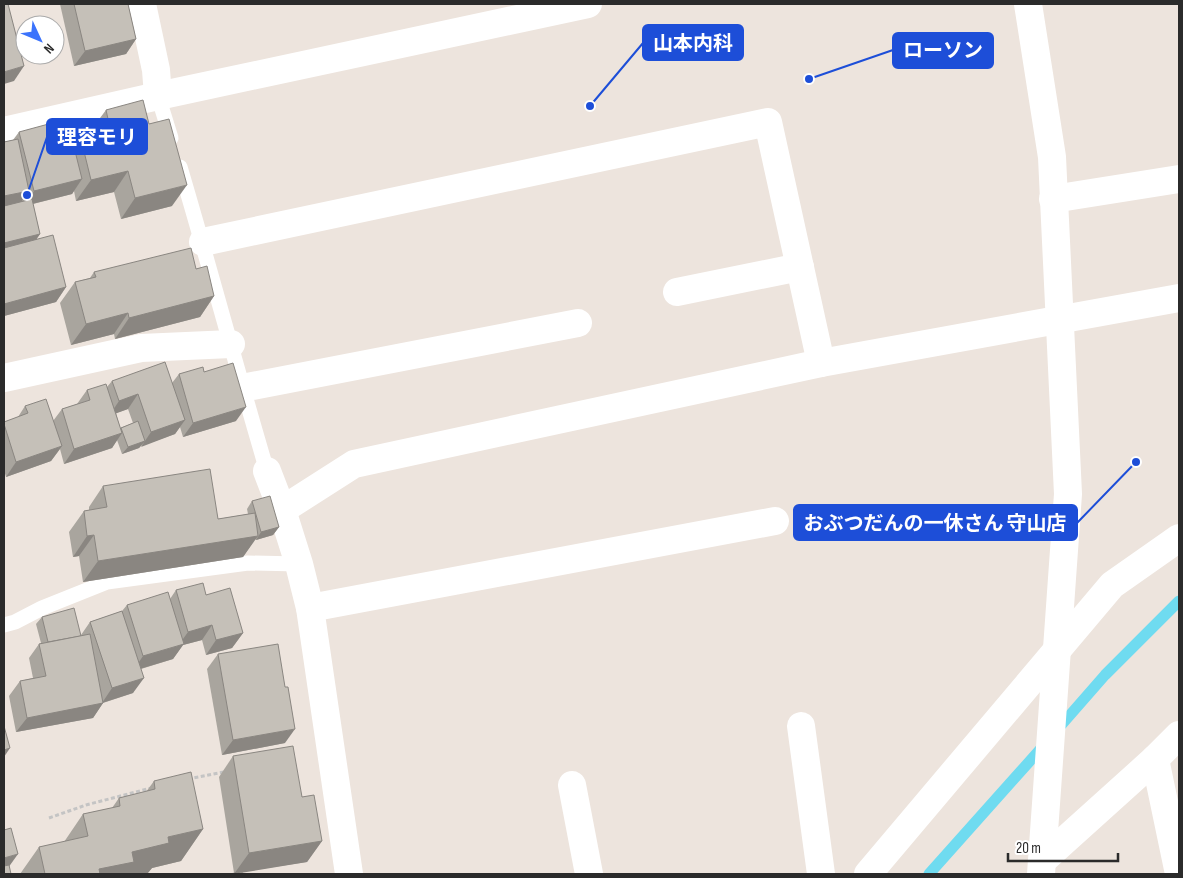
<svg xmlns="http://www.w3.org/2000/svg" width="1183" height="878" viewBox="0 0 1183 878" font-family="'Sofia Sans Condensed','Noto Sans JP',sans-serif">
	<rect width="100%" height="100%" fill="#ede4dd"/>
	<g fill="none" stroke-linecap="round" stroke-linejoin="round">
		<g stroke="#6fdbf0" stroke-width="11">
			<polyline points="1056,731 1105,675 1179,601"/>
			<polyline points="929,874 1046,743"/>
		</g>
		<g stroke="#c4c4c4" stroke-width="3" stroke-dasharray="4 2.5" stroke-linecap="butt">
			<polyline points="188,779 224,772"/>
			<polyline points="49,818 86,805 151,788"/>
		</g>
		<g stroke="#fff" stroke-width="15">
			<polyline points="158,96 171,138"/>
			<path d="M180 167C210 268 237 370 267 471"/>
			<polyline points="4,625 15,622 42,608 107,582 248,563 299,564"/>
		</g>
		<g stroke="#fff" stroke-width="28">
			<polyline points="142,4 156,70 158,96"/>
			<polyline points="4,131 158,96 588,4"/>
			<polyline points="1053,199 1179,179"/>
			<polyline points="203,242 768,122 821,363"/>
			<polyline points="677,292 800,267"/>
			<polyline points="4,378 141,348 231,344"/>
			<polyline points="242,388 578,323"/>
			<polyline points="267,471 282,510 299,564 310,608 349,874"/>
			<polyline points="282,510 354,464 821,363 1179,298"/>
			<polyline points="310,608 775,521"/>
			<polyline points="801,726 821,874"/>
			<polyline points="1155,759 1179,874"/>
			<polyline points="572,785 589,874"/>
			<polyline points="1043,860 1155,759 1179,735"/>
			<polyline points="868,874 1112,585 1179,538"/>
		</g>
		<polyline stroke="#fff" stroke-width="28" points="1028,4 1052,157 1068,494 1041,874"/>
	</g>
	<g fill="#a9a59e" fill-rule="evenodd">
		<polygon points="60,4 128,4 136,39 126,54 74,66"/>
		<polygon points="106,110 172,206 121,219 114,192 76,201 74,191 72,194 33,204 40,234 36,239 66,287 56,302 4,316 4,142 13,140 19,132 71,136 78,127 97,122"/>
		<polygon points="196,269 214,296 200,317 115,339 114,334 71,345 60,303 75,282 90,278 94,272"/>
		<path d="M204 372 236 421 183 437 180 427 175 434 141 446 139 448 122 454 117 440 112 448 64 464 60 449 51 461 6 477 4 470V422L18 417 25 406 53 421 62 409 77 404 87 390 107 387 112 381 172 383 179 374ZM128 409 133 423 120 428 116 413Z"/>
		<polygon points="103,486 218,519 248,514 247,509 252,501 279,527 273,535 256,540 255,539 243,557 83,582 79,556 73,557 69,532 84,511 89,510 89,507"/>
		<polygon points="176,590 206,595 243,633 232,648 206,655 202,640 183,645 173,659 141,669 133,693 103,703 93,718 16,732 9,696 20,681 33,678 29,658 39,644 41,643 36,624 42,617 81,635 90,622 122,611 127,605 170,599"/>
		<polygon points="218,654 285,743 222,755 207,669"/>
		<polygon points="233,756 302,797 322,841 307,862 234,873 219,777"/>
		<polygon points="154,781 203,829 181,861 152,868 147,874 20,874 39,847 64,842 83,814 112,808 119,798 146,792"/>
	</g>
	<g fill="#8a8681">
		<polygon points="136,39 126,54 74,66 85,51"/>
		<polygon points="24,66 14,81 4,84 4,72"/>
		<polygon points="128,171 114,192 76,201 91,180"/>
		<polygon points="82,179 72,194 24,206 34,191"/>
		<polygon points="187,185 172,206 121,219 135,198"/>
		<polygon points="29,191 19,205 4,209 4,196"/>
		<polygon points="40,234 30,249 4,255 4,243"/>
		<polygon points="66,287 56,302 4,316 4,304"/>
		<polygon points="214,296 200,317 115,339 129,318"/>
		<polygon points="128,313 114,334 71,345 86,324"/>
		<polygon points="138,394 128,409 109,416 119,401"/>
		<polygon points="246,407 236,421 183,437 193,423"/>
		<polygon points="185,420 175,434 141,447 151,432"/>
		<polygon points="122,433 112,448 64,464 74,449"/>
		<polygon points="145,441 139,448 122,454 128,447"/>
		<polygon points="62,446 51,461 6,477 16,462"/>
		<polygon points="279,527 273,535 256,540 261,532"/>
		<polygon points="94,535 79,556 73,557 87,536"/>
		<polygon points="258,536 243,557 83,582 98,561"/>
		<polygon points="212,625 202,640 183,645 173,659 133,671 143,656 178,646 188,632"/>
		<polygon points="243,633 232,648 206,655 216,640"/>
		<polygon points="144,678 133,693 102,703 103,703 93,718 16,732 27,718 102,703 112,688"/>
		<polygon points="295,729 285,743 222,755 233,740"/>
		<polygon points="10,748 4,757 4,750"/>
		<polygon points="203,829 181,861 152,868 147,874 95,874 99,869 132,852 168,837"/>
		<polygon points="322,841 307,862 234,874 249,853"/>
		<polygon points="18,854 8,868 4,870 4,858"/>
	</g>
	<g fill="#c5c0b8" stroke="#8a8681">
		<polygon points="4,4 8,4 24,66 4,72"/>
		<polygon points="74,4 128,4 136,39 85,51"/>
		<polygon points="143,100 149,124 169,119 187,185 135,198 128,171 91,180 78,127 108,119 106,110"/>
		<polygon points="67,119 82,179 34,191 19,132"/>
		<polygon points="18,139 29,191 4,196 4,142"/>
		<polygon points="32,199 40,234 4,243 4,206"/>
		<polygon points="53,235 66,287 4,304 4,248"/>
		<polygon points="191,248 196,269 207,266 214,296 129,318 128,313 86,324 75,282 96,277 94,272"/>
		<polygon points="165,362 185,420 151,432 138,394 119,401 112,381"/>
		<polygon points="233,363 246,407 193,423 179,374 203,367 204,372"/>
		<polygon points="106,384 122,433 74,449 62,409 90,400 87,390"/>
		<polygon points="46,399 62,446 16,462 4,424 4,422 28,413 25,406"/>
		<polygon points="138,421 145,441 128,447 121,428"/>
		<polygon points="210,469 218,519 255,513 258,536 98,561 94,535 87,536 84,511 107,507 103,486"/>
		<polygon points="270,496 279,527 261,532 252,501"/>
		<polygon points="203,583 206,595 230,588 243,633 216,640 212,625 188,632 176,590"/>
		<polygon points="168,592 184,644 143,656 127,605"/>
		<polygon points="74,608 81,636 48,642 42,617"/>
		<polygon points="122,611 144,678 112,688 90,622"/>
		<polygon points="90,634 103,703 27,718 20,681 46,676 39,644"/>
		<polygon points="278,644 285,687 288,687 295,729 233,740 218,654"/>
		<polygon points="4,726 10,748 4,750"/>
		<polygon points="293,746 302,797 314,795 322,841 249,853 233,756"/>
		<polygon points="191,772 203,829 168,837 169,843 132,852 134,862 99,869 100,874 45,874 39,847 88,836 83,814 120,806 119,798 155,789 154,781"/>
		<polygon points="11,828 18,854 4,858 4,830"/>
		<polygon points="9,865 11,874 4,874 4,866"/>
		<polygon points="242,872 242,874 229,874"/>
	</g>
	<path fill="none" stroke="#1d4ed8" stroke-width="2" d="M590 106L643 43M809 79L893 50M27 195L47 137M1136 462L1077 523"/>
	<g fill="#1d4ed8" stroke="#fff" stroke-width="2">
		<circle cx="590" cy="106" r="5"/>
		<circle cx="809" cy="79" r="5"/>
		<circle cx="27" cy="195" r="5"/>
		<circle cx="1136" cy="462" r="5"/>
	</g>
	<g fill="#1d4ed8" stroke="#1d4ed8" stroke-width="2">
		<rect x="643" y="25" width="100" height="35" rx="5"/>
		<rect x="893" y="33" width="100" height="35" rx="5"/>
		<rect x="47" y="119" width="100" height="35" rx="5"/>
		<rect x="794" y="505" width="283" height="35" rx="5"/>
	</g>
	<g font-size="20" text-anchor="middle" font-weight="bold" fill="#fff">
		<text x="693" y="50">山本内科</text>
		<text x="943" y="57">ローソン</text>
		<text x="97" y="144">理容モリ</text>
		<text x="935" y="530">おぶつだんの一休さん 守山店</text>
	</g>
	<rect width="1183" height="878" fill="none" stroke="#2b2b2b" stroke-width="10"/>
	<g transform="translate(40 40) rotate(134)"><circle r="24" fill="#ffffff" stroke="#aaaaaa"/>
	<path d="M0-4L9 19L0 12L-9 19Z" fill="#3b73fc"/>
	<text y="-8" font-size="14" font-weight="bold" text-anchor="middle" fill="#2b2b2b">N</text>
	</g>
	<path d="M1008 853v8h110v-8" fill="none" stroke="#2b2b2b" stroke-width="2.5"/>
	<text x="1016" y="853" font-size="15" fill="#2b2b2b" stroke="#ffffff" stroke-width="4" paint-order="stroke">20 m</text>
</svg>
